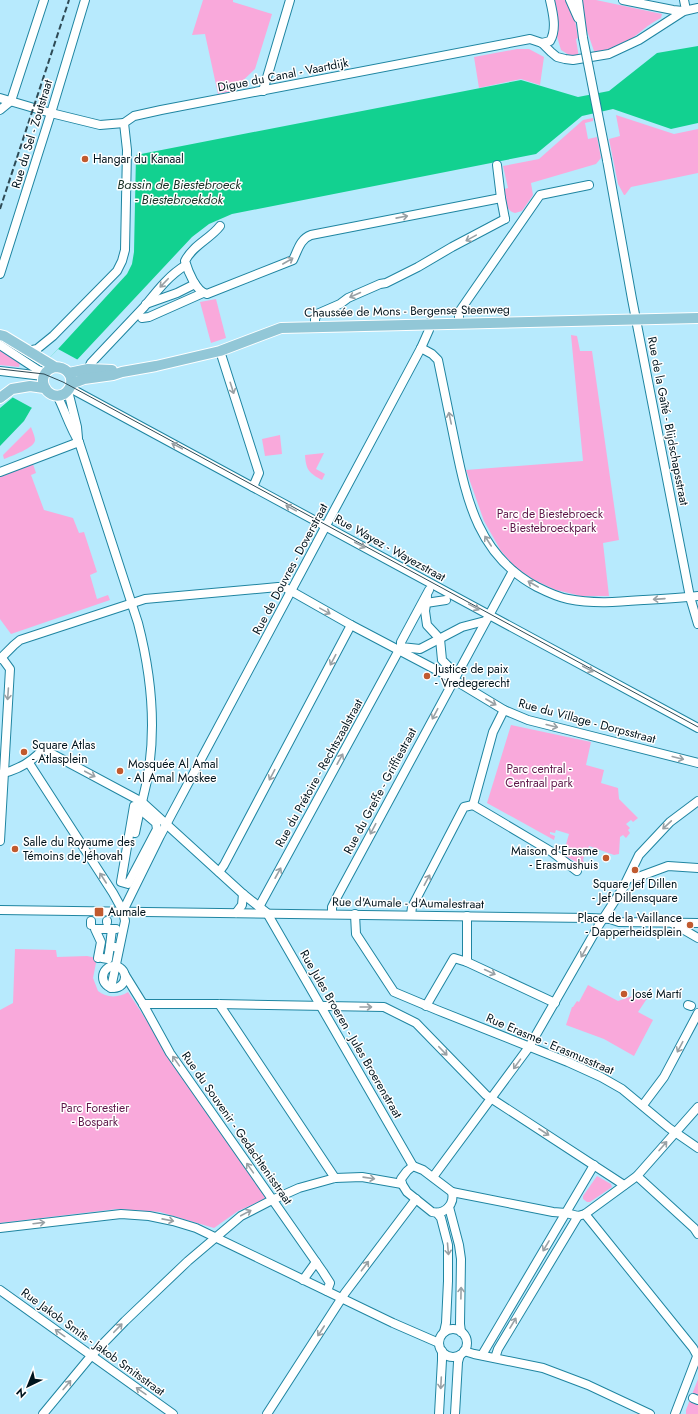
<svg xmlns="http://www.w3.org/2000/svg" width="698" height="1414" viewBox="0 0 698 1414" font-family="Jost,sans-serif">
	<rect width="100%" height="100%" fill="#b7eafd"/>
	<g fill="#f9a9db">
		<polygon points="203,0 233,0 233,2 272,14 255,69 232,91 218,94 205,34 192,35"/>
		<polygon points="552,0 566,0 575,20 578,38 576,39 579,58 572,57 561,50 556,33"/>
		<path d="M580 0H596L662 14 661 18C648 24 639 34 627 42 617 48 606 51 595 54L585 25Z"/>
		<polygon points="517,49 529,49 544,57 540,85 521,79 479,88 474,57"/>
		<polygon points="616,115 674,134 698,129 698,173 631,187 625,195 624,195 618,184 609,139 620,136"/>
		<path d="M593 118V121L585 123 588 139 597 137 601 158 596 164 531 183 533 195 522 211 515 213C505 211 505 198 504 189L508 188 503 166 539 159 583 120Z"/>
		<polygon points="216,299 226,338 211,343 200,302"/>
		<polygon points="571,335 577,336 580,351 592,351 619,540 603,543 609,596 581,596 556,590 536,581 516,568 501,551 484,521 466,470 583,461"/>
		<polygon points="0,350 20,363 19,367 0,365"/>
		<path d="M31 427C32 430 35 436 35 440 35 448 11 456 4 459L3 455Z"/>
		<polygon points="280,435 282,454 265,456 262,439"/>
		<path d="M324 453 316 469 325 474 322 480C309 473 306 470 305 455Z"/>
		<polygon points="33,464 36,473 31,475 44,510 73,518 79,533 84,532 97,572 90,575 97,599 108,595 110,600 11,634 0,619 0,477"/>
		<polygon points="511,725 591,742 586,765 604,770 601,783 618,788 619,799 638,818 633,822 631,820 626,824 630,828 628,830 630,833 626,838 623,835 620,837 619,854 614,855 589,846 587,853 585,853 583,860 584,862 582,865 563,855 569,834 556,830 555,833 550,832 550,834 555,836 554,840 487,803"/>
		<path d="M15 949 56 950 57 957 87 956 97 958 93 978 98 991C106 998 119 998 128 992L215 1125 267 1198 238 1211 214 1228 160 1212 117 1209 0 1223V1010L13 1003Z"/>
		<polygon points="588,985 618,1001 650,990 652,991 638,1012 653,1020 634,1056 604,1039 566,1025 572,1007 573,1007 577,1001 579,1002"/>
		<polygon points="597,1176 611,1184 612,1187 590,1202 587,1202 583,1199 583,1196"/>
		<polygon points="698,1379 698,1414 686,1414 686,1410"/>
	</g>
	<polygon fill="#12d190" points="698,46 698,123 671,129 613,109 582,116 536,154 232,214 209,224 192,237 31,409 24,421 0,446 0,408 12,398 58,349 127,274 132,264 134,252 136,155 521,80 578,97 609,91 657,53"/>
	<polygon fill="#b7eafd" points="58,349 80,361 34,409 12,397"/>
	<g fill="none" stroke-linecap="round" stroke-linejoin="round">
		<g stroke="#1f85a1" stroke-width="10">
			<g id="minor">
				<polyline points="570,0 578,18"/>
				<polyline points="578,0 583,38"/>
				<polyline points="623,0 673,10 683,11"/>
				<polyline points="684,0 686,10"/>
				<path d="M542 43 550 41C557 30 553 13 550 0"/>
				<polyline points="263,91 290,0"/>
				<polyline points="0,98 51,113 100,125 124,123"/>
				<polyline points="0,110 11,101 44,0"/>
				<polyline points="607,160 632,299 690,597 698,624"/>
				<polyline points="497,165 501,198 505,219"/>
				<path d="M220 226C210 239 193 245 185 261 188 271 196 292 207 294L293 260C298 250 300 239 311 235L501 198"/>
				<polyline points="0,274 51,113 85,0"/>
				<polyline points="146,304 177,293 195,284"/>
				<polyline points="142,318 149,317 203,293"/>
				<polyline points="459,323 459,312 540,195 589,185"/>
				<polyline points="315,326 315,319 317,314 340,304 348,298 380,284 386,283 418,267 452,247 505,219"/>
				<polyline points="0,345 38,370 45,373"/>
				<path d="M421 348 432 354 438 360C444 388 449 415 455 443 467 502 479 556 537 587 547 592 557 597 568 599 593 604 618 602 644 600 662 599 680 598 698 596"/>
				<polyline points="28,351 37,349 53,336 117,271 122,261 125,250 127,150 124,123 134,116 161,110 530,39 542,43 551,52 557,57 565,59 573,60 609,54 639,40 684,11 698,8"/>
				<polyline points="220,351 259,473 253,487"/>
				<path d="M88 369 91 363 144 307C157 291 168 276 186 265"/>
				<polyline points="0,371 43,376"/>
				<polyline points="70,388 698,728"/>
				<polyline points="68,391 77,427 78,438"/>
				<path d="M57 395C65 411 70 428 79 442L138 623C153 681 158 744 142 802"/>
				<polyline points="0,472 79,442"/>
				<polyline points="429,590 401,642 401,647 420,649 462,627 485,621"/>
				<polyline points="427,597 425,611 427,625 440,639 442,660 449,667 447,673"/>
				<polyline points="426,603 446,600"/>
				<polyline points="0,659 14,645 20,640 145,599 278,587 284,587 351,625 446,675 504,710 528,720 698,763"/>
				<polyline points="29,763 113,893 123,911 125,921 111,988"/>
				<path d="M0 774C18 770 31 763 43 749L142 802 243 894 267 913 413 1166"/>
				<polyline points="473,805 552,852 577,871"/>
				<polyline points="473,805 493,732 504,710"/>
				<polygon points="134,806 136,806 156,823 157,829 128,884 121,882"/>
				<polyline points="135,833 140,809"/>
				<polyline points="0,841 10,669 2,658"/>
				<polyline points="219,872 224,865 351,625"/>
				<polyline points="629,878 641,876 668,866 698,868"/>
				<polyline points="259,907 399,650"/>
				<polyline points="0,910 590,918 610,919 619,922 698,923"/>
				<polyline points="123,911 160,836 421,348 429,330 429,323"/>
				<polyline points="236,913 242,905 243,894"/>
				<polyline points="332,914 332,907 338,895 513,571"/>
				<polyline points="355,914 356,934 394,992 437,1010 568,1062 601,1077 622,1089 669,1128 698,1148"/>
				<polyline points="411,915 412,907 464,807 473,805"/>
				<polyline points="467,916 467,962"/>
				<polyline points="91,921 91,925"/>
				<polyline points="107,921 107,922"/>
				<polyline points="672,923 698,938"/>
				<polyline points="112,929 110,946 119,948"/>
				<polyline points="98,958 101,942 95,929 116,929"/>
				<polyline points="102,958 108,959 110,946"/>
				<circle cx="114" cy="977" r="11"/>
				<polyline points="125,975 143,1004 170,1053 323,1272 330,1283 327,1291"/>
				<polyline points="143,1004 219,1004 384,1007 416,1023 486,1095 624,1185"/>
				<polyline points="219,1004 335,1178"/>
				<polyline points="688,1005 691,1006"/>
				<polyline points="426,1006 454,958 467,962 555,1003"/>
				<polyline points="643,1105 664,1077 698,1013"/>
				<path d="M413 1166 423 1170 452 1192C455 1204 445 1215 432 1212L407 1192 402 1184 401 1179 407 1171Z"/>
				<polyline points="637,1176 694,1228 698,1234"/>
				<polyline points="433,1177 529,1047 599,925 623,888 639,855 670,822 698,801"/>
				<polyline points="452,1192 553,1212 566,1213 578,1216 585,1214 637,1176 698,1107"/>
				<polyline points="449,1207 459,1245 461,1259 460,1324 461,1332"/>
				<polyline points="437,1213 441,1218 448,1245 448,1281 446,1323 444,1332"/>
				<polyline points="585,1214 693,1348 698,1357"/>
				<polyline points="0,1228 121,1214 149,1216 173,1221 196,1228 393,1323 439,1343"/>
				<polyline points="303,1280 316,1262"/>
				<polyline points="0,1290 173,1414"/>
				<circle cx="453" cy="1343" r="14"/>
				<polyline points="464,1351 474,1354 543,1368 588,1385 650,1414"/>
				<polyline points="482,1355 594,1165"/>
				<polyline points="495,1358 498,1349 578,1216"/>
				<polyline points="693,1398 698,1400"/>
				<polyline points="43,1414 91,1356 125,1321 188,1261 241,1216 272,1200 299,1188 335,1178 362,1177 402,1184"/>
				<polyline points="267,1414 345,1293 416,1199"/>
				<polyline points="439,1414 442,1360 442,1351"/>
				<polyline points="455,1414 458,1362 460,1355"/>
				<polyline points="675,1414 698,1354"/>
			</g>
		</g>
		<g stroke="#fff" stroke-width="12">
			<g id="major">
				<path d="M0 335 4 336 55 367C65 367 73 374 71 384 70 389 67 392 64 394 46 403 32 373 55 367"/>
				<polyline points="69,373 88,369 112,370"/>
				<polyline points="71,384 84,379 113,375 122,372 156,366 220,351 281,328 698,318"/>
				<polyline points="0,398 12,389 30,386 44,388"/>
			</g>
		</g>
		<use href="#minor" stroke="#fff" stroke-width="8"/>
		<use href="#major" stroke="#92c7d7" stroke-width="10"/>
		<polyline stroke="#2e4a55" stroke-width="1" points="0,369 44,374 63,382 698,727"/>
		<polyline stroke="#2e4a55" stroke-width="2" stroke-dasharray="6 3" stroke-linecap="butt" points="0,209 69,0"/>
		<g stroke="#1f85a1" stroke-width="10" stroke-linecap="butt">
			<polyline id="minor-bridge" points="583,38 607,160"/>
		</g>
		<use href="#minor-bridge" stroke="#fff" stroke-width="8"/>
	</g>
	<defs><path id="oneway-shaft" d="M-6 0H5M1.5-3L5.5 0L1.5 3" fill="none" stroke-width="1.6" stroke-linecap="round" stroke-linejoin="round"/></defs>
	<g stroke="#99a1a5">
		<use href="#oneway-shaft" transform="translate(402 217) rotate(-11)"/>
		<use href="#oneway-shaft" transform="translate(471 238) rotate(151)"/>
		<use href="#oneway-shaft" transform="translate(288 261) rotate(-30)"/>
		<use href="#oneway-shaft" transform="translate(164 283) rotate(134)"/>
		<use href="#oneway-shaft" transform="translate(355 295) rotate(156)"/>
		<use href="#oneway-shaft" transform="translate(232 388) rotate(72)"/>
		<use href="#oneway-shaft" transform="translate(450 418) rotate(-102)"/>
		<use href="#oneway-shaft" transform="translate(177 446) rotate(-152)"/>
		<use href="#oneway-shaft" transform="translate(291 508) rotate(-151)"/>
		<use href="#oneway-shaft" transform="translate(488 541) rotate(-123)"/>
		<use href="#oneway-shaft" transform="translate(360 545) rotate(28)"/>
		<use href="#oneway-shaft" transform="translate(533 584) rotate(-150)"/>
		<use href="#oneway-shaft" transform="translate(659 599) rotate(176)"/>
		<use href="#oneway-shaft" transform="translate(474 607) rotate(29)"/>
		<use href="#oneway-shaft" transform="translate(325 611) rotate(29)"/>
		<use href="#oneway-shaft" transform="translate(333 660) rotate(118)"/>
		<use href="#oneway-shaft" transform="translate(588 669) rotate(28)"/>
		<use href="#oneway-shaft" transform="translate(8 694) rotate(94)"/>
		<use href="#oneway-shaft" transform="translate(491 702) rotate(30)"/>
		<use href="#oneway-shaft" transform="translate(435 714) rotate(118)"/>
		<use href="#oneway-shaft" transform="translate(552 726) rotate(14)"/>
		<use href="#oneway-shaft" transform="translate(678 758) rotate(14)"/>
		<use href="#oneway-shaft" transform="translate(340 759) rotate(-61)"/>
		<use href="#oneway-shaft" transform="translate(90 774) rotate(28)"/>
		<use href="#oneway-shaft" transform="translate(272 775) rotate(118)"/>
		<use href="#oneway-shaft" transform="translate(667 825) rotate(137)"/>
		<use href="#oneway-shaft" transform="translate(373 829) rotate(118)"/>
		<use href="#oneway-shaft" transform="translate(278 873) rotate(-61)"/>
		<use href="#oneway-shaft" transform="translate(103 878) rotate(-123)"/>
		<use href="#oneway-shaft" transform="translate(427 880) rotate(-62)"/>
		<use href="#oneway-shaft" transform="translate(584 952) rotate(119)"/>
		<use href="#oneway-shaft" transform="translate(490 972) rotate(25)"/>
		<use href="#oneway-shaft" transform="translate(366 1007)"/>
		<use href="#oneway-shaft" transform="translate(680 1047) rotate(118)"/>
		<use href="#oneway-shaft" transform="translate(443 1051) rotate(46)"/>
		<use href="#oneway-shaft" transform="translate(176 1061) rotate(-125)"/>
		<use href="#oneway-shaft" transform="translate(517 1064) rotate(126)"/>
		<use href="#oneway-shaft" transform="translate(544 1132) rotate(33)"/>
		<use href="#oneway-shaft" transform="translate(663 1146) rotate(-49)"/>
		<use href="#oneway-shaft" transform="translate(250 1168) rotate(-125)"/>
		<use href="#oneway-shaft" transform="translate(369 1178) rotate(8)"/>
		<use href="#oneway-shaft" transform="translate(246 1213) rotate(-28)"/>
		<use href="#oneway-shaft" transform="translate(168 1220) rotate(11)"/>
		<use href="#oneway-shaft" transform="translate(39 1223) rotate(-7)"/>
		<use href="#oneway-shaft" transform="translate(546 1246) rotate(121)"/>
		<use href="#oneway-shaft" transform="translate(448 1249) rotate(85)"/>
		<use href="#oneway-shaft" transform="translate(365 1266) rotate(-53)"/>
		<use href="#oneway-shaft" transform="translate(461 1293) rotate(-89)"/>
		<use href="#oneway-shaft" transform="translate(513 1323) rotate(-59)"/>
		<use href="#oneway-shaft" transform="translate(118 1328) rotate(-46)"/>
		<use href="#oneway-shaft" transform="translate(321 1331) rotate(123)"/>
		<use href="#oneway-shaft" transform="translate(60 1333) rotate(-144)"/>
		<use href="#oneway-shaft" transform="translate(441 1383) rotate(93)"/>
		<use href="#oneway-shaft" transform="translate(67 1385) rotate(-50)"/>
		<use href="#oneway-shaft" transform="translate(141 1391) rotate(-145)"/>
	</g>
	<g fill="#c15a2f" stroke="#fff" stroke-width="1.5">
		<circle cx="85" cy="159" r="4"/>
		<circle cx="427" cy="676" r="4"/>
		<circle cx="24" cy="752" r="4"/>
		<circle cx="120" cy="771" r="4"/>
		<circle cx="15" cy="849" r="4"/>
		<circle cx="606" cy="858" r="4"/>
		<circle cx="635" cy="870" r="4"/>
		<rect x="94" y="907" width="10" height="10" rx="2"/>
		<circle cx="690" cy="925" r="4"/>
		<circle cx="624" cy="994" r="4"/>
	</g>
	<g text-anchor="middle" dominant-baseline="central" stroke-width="3" stroke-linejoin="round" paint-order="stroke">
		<g font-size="12" fill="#00141d" stroke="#fff">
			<text transform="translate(283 75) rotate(-11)">Digue du Canal - Vaartdijk</text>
			<text transform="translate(32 134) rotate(-73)">Rue du Sel - Zoutstraat</text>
			<text transform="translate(407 311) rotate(-1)">Chaussée de Mons - Bergense Steenweg</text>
			<text transform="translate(668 421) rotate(79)">Rue de la Gaîté - Blijdschapsstraat</text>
			<text transform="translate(390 548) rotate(29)">Rue Wayez - Wayezstraat</text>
			<text transform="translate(290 569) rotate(-62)">Rue de Douvres - Doverstraat</text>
			<text transform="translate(587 721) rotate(15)">Rue du Village - Dorpsstraat</text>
			<text transform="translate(319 773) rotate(-61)">Rue du Prétoire - Rechtszaalstraat</text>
			<text transform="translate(380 791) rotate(-62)">Rue du Greffe - Griffiestraat</text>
			<text transform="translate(408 903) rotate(1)">Rue d'Aumale - d'Aumalestraat</text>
			<text transform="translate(351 1034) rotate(60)">Rue Jules Broeren - Jules Broerenstraat</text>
			<text transform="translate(550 1044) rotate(23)">Rue Erasme - Erasmusstraat</text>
			<text transform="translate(237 1128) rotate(55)">Rue du Souvenir - Gedachtenisstraat</text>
			<text transform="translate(93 1342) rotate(36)">Rue Jakob Smits - Jakob Smitsstraat</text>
		</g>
		<g font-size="12" fill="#00141d" stroke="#fff" text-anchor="start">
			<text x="93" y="159">Hangar du Kanaal</text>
			<text x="435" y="669">Justice de paix<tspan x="435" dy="14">- Vredegerecht</tspan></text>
			<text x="32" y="745">Square Atlas<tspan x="32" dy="14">- Atlasplein</tspan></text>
			<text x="128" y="764">Mosquée Al Amal<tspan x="128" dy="14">- Al Amal Moskee</tspan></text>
			<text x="23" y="842">Salle du Royaume des<tspan x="23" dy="14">Témoins de Jéhovah</tspan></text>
			<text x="598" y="851" text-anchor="end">Maison d'Erasme<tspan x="598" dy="14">- Erasmushuis</tspan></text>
			<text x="635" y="884" text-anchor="middle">Square Jef Dillen<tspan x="635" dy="14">- Jef Dillensquare</tspan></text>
			<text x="108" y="912">Aumale</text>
			<text x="682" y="918" text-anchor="end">Place de la Vaillance<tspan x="682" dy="14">- Dapperheidsplein</tspan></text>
			<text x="632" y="994">José Martí</text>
		</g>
		<g font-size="12" fill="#5e1749" stroke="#fff">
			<text x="550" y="514">Parc de Biestebroeck<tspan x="550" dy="14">- Biestebroeckpark</tspan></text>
			<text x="539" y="769">Parc central -<tspan x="539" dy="14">Centraal park</tspan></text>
			<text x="95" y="1108">Parc Forestier<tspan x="95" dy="14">- Bospark</tspan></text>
		</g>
		<g font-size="13" font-style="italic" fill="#193226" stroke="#fff">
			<text x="179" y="184">Bassin de Biestebroeck<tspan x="179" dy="15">- Biestebroekdok</tspan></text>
		</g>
	</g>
	<g transform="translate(28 1386) rotate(223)" stroke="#ffffff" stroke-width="3" paint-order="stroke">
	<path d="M0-3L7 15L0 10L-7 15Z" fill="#00141d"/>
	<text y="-6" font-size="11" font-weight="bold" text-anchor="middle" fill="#00141d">N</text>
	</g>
</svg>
